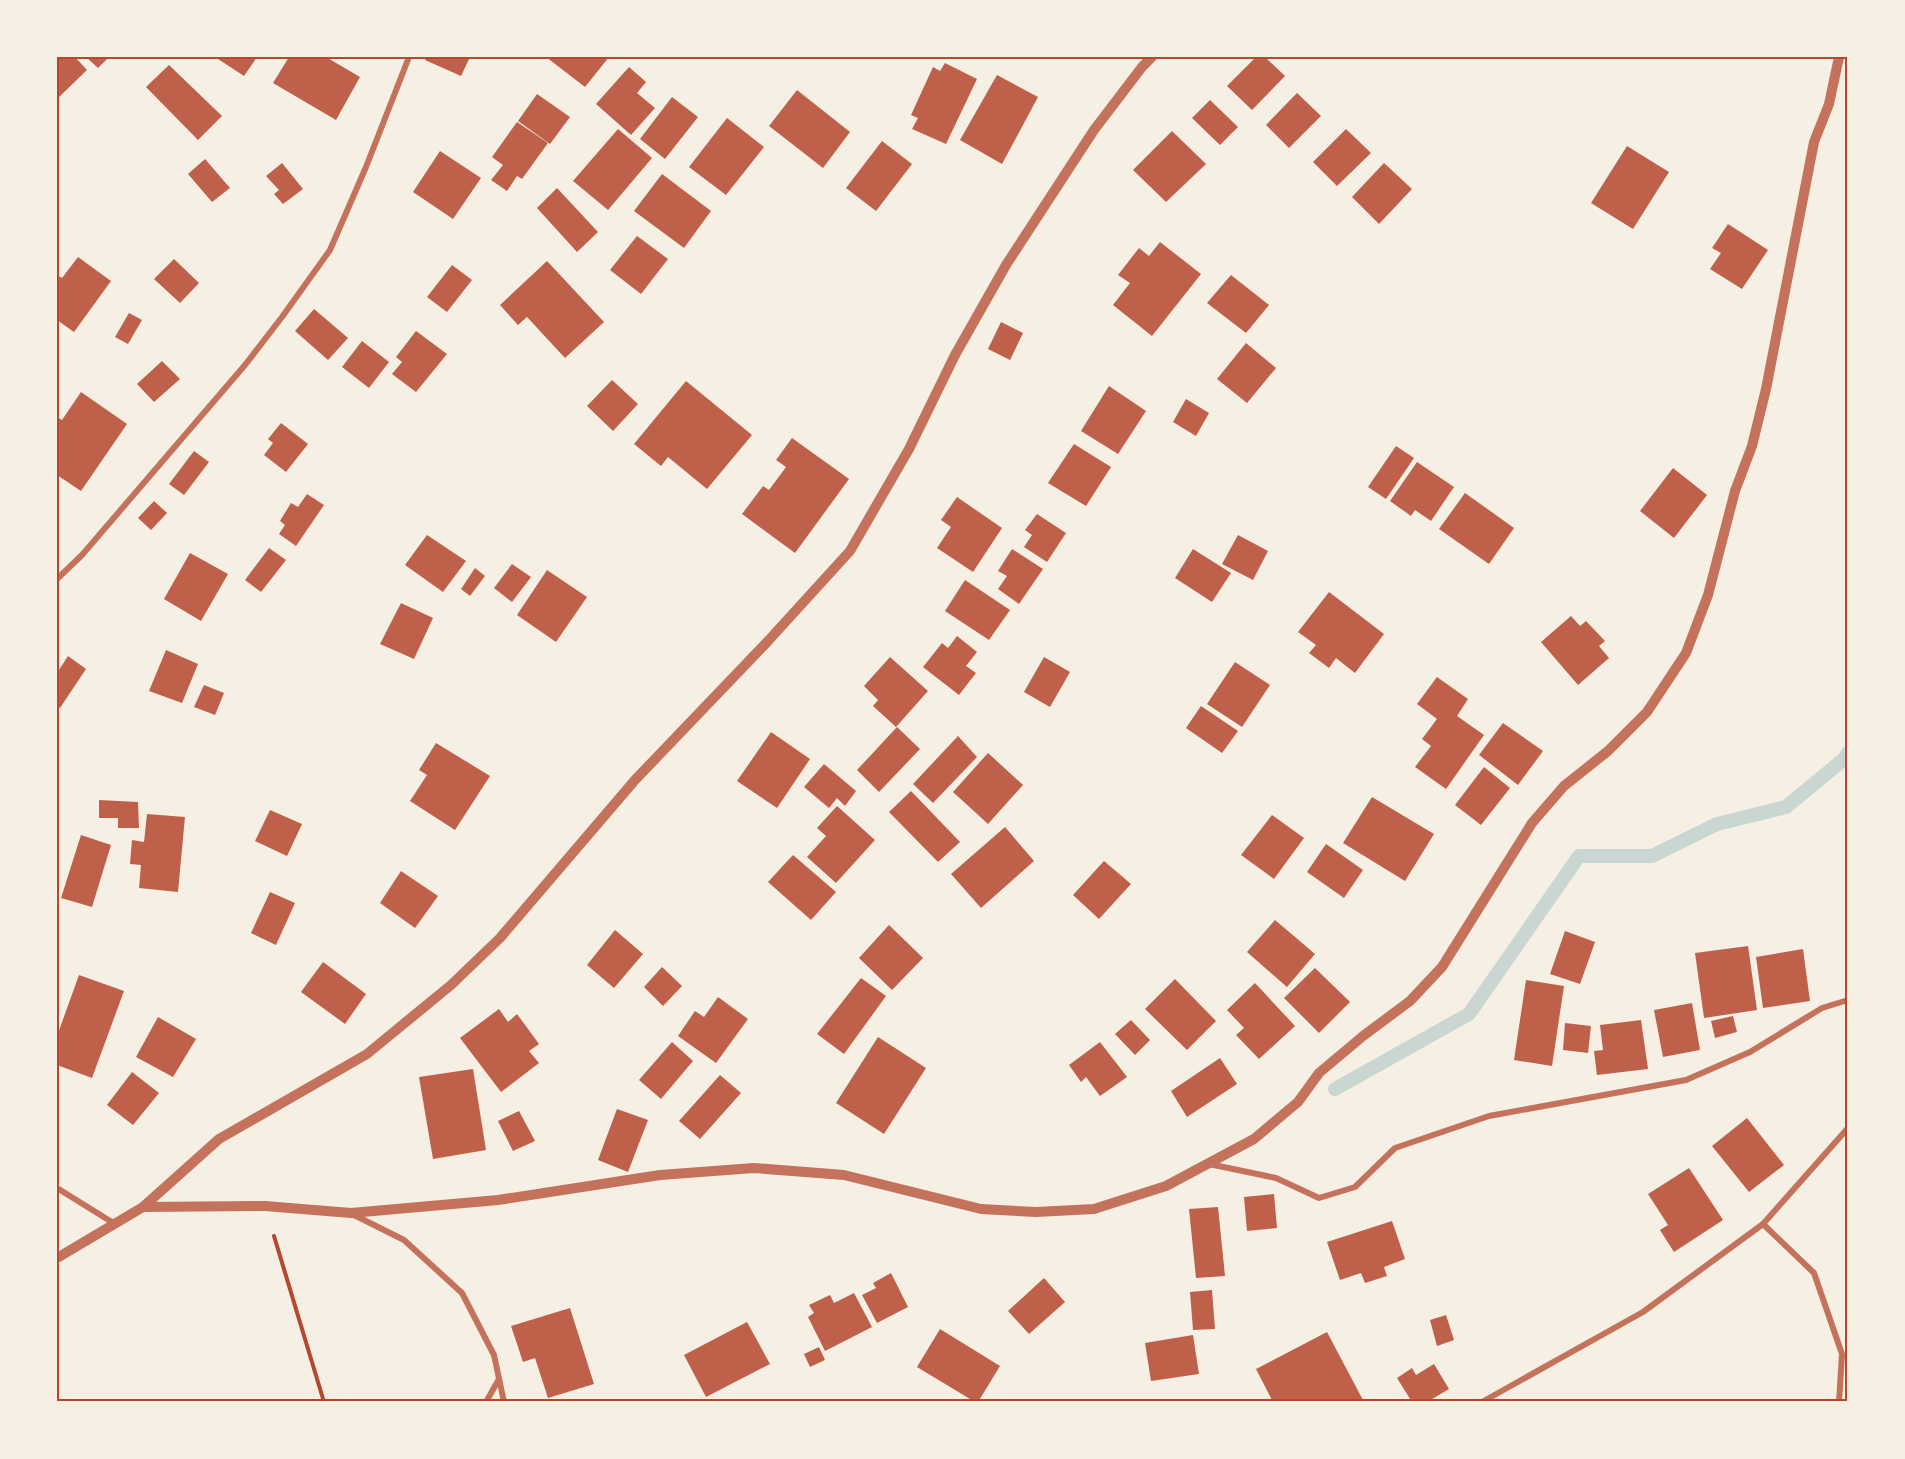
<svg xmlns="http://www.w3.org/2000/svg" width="1905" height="1459" viewBox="0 0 1905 1459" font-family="'Crimson Pro',serif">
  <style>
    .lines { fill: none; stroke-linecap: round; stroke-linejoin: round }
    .stream { stroke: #c9d6d2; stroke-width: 14 }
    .building { fill: #bf614a }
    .path { stroke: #b5482f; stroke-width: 4 }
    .minor { stroke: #c5725c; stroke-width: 6 }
    .tertiary { stroke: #c5725c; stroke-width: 10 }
    .neatline { fill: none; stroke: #b5482f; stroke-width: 2 }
  </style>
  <rect width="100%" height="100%" fill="#f6efe4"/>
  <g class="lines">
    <path class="stream" d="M1335 1089 1469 1014 1579 856H1652L1717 824 1786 807 1844 759 1848 753"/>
  </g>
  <g class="building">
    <path d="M57 57H75L87 70 57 99Z"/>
    <path d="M86 57H109L98 68Z"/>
    <path d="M215 57H257L244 76Z"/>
    <path d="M289 57H326L360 77 336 120 273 83Z"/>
    <path d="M426 57H470L461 76 425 60Z"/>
    <path d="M546 57H609L585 87Z"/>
    <path d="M1256 57H1265L1285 76 1252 110 1227 86Z"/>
    <path d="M945 63 977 79 946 144 912 129 918 118 911 115 933 67 940 71Z"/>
    <path d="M169 65 222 116 198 140 146 87Z"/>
    <path d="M629 67 646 82 637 93 655 108 631 135 596 104Z"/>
    <path d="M997 75 1038 97 1002 164 960 140Z"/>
    <path d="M797 90 850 132 823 168 769 126Z"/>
    <path d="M1297 93 1321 116 1289 148 1266 125Z"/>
    <path d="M537 94 570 117 550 144 518 121Z"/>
    <path d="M672 97 698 117 665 159 640 139Z"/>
    <path d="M1210 100 1238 127 1220 145 1192 118Z"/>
    <path d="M727 118 764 147 726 195 689 167Z"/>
    <path d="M517 122 548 143 522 179 517 176 507 191 491 180 503 165 492 157Z"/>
    <path d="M618 129 652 158 608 210 573 181Z"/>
    <path d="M1346 129 1371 153 1337 186 1313 162Z"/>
    <path d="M1172 131 1206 164 1166 202 1133 170Z"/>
    <path d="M882 141 912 164 876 211 846 188Z"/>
    <path d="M1627 146 1669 172 1633 229 1591 203Z"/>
    <path d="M440 151 481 178 453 219 413 192Z"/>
    <path d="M205 159 230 188 212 202 188 174Z"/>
    <path d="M282 163 303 189 283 204 274 194 279 190 266 176Z"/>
    <path d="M1384 163 1412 189 1379 224 1352 197Z"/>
    <path d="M662 174 711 211 684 248 634 211Z"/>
    <path d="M557 188 598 232 577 252 537 208Z"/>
    <path d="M1728 224 1768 250 1742 289 1710 269 1721 253 1712 248Z"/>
    <path d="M637 236 668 259 641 294 610 270Z"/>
    <path d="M1160 242 1201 274 1152 336 1113 305 1130 283 1118 275 1139 248 1149 256Z"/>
    <path d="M78 257 111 281 74 332 57 320V275L62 278Z"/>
    <path d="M174 259 199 283 180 303 154 279Z"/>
    <path d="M547 261 604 322 565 358 527 317 518 325 500 305Z"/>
    <path d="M452 265 472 280 447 312 427 297Z"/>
    <path d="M1231 275 1269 305 1246 333 1207 303Z"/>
    <path d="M314 309 348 338 328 360 295 331Z"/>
    <path d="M129 313 142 320 128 344 115 337Z"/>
    <path d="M1001 322 1023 333 1010 360 988 349Z"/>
    <path d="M416 331 447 354 416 392 392 374 402 362 396 357Z"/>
    <path d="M362 341 389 362 369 388 342 367Z"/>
    <path d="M1246 343 1276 368 1247 403 1217 379Z"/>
    <path d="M162 361 180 379 154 402 137 384Z"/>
    <path d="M612 380 638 404 613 431 587 406Z"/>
    <path d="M686 381 752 435 707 489 668 457 661 466 634 444Z"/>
    <path d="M1109 386 1146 411 1118 454 1081 431Z"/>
    <path d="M81 392 127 424 81 491 57 475V417L62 420Z"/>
    <path d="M1186 399 1209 413 1196 436 1173 422Z"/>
    <path d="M281 423 308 444 286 472 264 455 273 443 268 439Z"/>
    <path d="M792 438 849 479 795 553 742 514 763 486 769 490 786 467 776 460Z"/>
    <path d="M1074 444 1111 467 1086 506 1048 483Z"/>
    <path d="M1396 446 1414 458 1386 499 1368 487Z"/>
    <path d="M194 451 209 462 184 495 169 484Z"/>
    <path d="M1417 462 1454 487 1431 521 1415 510 1411 516 1390 501Z"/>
    <path d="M1673 468 1707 495 1674 538 1640 511Z"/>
    <path d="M1465 493 1514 528 1489 564 1439 529Z"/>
    <path d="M307 494 324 505 296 546 279 534 285 525 280 521 291 503 298 507Z"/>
    <path d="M957 497 1002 528 973 572 937 548 951 527 941 520Z"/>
    <path d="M154 501 167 513 151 530 138 518Z"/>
    <path d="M1037 514 1066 533 1047 562 1024 547 1032 535 1025 530Z"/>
    <path d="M427 535 466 561 443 592 405 565Z"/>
    <path d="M1238 535 1268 551 1253 580 1222 564Z"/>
    <path d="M269 548 286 560 261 592 245 580Z"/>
    <path d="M1012 549 1043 569 1019 604 998 589 1007 576 998 571Z"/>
    <path d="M1193 549 1231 573 1212 602 1175 578Z"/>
    <path d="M190 553 228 574 201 621 164 599Z"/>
    <path d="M512 564 531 577 512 602 494 588Z"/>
    <path d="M475 568 485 576 470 596 461 589Z"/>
    <path d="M547 570 587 597 556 642 517 615Z"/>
    <path d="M965 580 1010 610 989 640 945 611Z"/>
    <path d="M1329 592 1384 634 1355 673 1336 658 1329 668 1309 653 1316 645 1298 632Z"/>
    <path d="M401 603 433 618 414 659 380 644Z"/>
    <path d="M1571 616 1580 626 1586 621 1605 641 1599 646 1609 658 1578 685 1541 642Z"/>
    <path d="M957 636 977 652 966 666 976 673 959 695 923 667 942 643 948 648Z"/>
    <path d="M166 650 198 664 182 703 149 691Z"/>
    <path d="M68 656 86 669 60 708 57 706V673Z"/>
    <path d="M890 657 928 691 896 727 873 706 878 700 864 686Z"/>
    <path d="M1044 657 1070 672 1050 707 1024 692Z"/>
    <path d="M1235 662 1270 685 1242 727 1207 704Z"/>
    <path d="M1437 677 1468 699 1457 716 1484 735 1446 789 1415 767 1431 746 1422 739 1437 719 1417 704Z"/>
    <path d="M204 685 224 693 215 715 194 707Z"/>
    <path d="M1201 706 1238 731 1222 753 1186 728Z"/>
    <path d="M1503 723 1543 751 1518 785 1479 755Z"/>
    <path d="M897 727 920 749 879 792 857 770Z"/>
    <path d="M771 732 810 759 777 808 737 781Z"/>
    <path d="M958 736 977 757 933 803 913 784Z"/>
    <path d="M436 743 490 776 455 830 410 801 427 775 419 770Z"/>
    <path d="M988 753 1023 785 988 824 953 792Z"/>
    <path d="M824 764 856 791 845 806 837 798 829 808 804 787Z"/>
    <path d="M1484 767 1510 788 1481 825 1455 805Z"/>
    <path d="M911 791 960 842 938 862 889 812Z"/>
    <path d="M1372 797 1434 834 1405 881 1343 843Z"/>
    <path d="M99 800 138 802 139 828H118V818H99Z"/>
    <path d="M837 806 875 840 836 883 807 857 826 836 817 828Z"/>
    <path d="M270 810 302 824 287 856 255 841Z"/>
    <path d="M147 814 185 817 178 892 139 888 141 865 130 864 132 840 144 842Z"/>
    <path d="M1272 815 1304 838 1274 879 1241 855Z"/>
    <path d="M1005 827 1034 861 981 908 951 874Z"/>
    <path d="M81 835 111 845 92 907 61 898Z"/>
    <path d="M1326 844 1363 870 1344 898 1307 872Z"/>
    <path d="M793 855 836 892 811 920 768 882Z"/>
    <path d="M1104 861 1131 884 1099 919 1073 895Z"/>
    <path d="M401 871 438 896 415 928 380 903Z"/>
    <path d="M270 892 295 903 276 945 251 933Z"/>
    <path d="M1275 920 1315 954 1287 987 1247 952Z"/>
    <path d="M889 925 923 958 892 990 859 958Z"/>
    <path d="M615 930 643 954 614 988 587 965Z"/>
    <path d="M1565 931 1595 942 1580 984 1550 974Z"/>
    <path d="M1748 946 1757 1010 1704 1018 1695 953Z"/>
    <path d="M1803 949 1810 1001 1763 1008 1756 957Z"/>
    <path d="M323 962 366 994 345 1024 301 992Z"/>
    <path d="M662 967 682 986 663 1006 644 987Z"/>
    <path d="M1315 968 1350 1002 1319 1033 1284 998Z"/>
    <path d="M79 975 124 991 92 1078 57 1065V1036Z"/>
    <path d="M861 978 886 996 844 1054 817 1034Z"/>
    <path d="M1175 979 1216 1021 1187 1050 1145 1009Z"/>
    <path d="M1526 980 1564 986 1552 1066 1514 1060Z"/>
    <path d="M1255 983 1295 1026 1259 1059 1236 1035 1244 1028 1227 1010Z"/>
    <path d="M718 997 748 1019 716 1063 678 1036 695 1011 704 1017Z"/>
    <path d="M1692 1003 1700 1050 1663 1057 1654 1010Z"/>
    <path d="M499 1009 508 1022 517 1014 539 1044 529 1051 539 1063 501 1092 460 1038Z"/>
    <path d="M1733 1016 1737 1032 1715 1038 1711 1021Z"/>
    <path d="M158 1017 196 1039 173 1077 136 1057Z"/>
    <path d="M1131 1020 1150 1040 1135 1055 1115 1034Z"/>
    <path d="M1641 1020 1648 1069 1597 1075 1594 1051 1603 1050 1600 1025Z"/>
    <path d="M1565 1023 1591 1026 1588 1053 1563 1050Z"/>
    <path d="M878 1037 926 1068 884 1134 836 1103Z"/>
    <path d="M672 1042 693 1061 661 1099 639 1080Z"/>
    <path d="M1100 1042 1127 1077 1100 1096 1086 1077 1081 1082 1069 1065Z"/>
    <path d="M1220 1058 1237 1084 1187 1117 1171 1091Z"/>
    <path d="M473 1069 486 1150 433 1159 419 1077Z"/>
    <path d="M132 1072 159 1093 133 1125 107 1105Z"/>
    <path d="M720 1075 741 1093 700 1139 679 1121Z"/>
    <path d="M617 1109 648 1120 628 1172 598 1160Z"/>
    <path d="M519 1111 535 1141 513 1151 498 1121Z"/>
    <path d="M1747 1118 1784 1165 1749 1192 1712 1146Z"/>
    <path d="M1689 1168 1723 1220 1674 1252 1660 1230 1668 1225 1648 1194Z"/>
    <path d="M1274 1194 1277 1228 1247 1231 1244 1197Z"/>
    <path d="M1218 1207 1225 1276 1196 1278 1189 1209Z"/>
    <path d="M1392 1221 1405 1259 1384 1267 1387 1276 1365 1283 1361 1273 1340 1280 1327 1242Z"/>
    <path d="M891 1273 908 1307 877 1323 862 1295 876 1288 873 1283Z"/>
    <path d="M1044 1278 1065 1302 1029 1334 1008 1311Z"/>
    <path d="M1212 1290 1215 1329 1193 1330 1190 1292Z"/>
    <path d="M854 1293 872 1327 825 1351 808 1317 814 1313 809 1305 830 1295 834 1303Z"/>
    <path d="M570 1308 594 1384 548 1398 535 1358 523 1362 511 1326Z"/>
    <path d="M1446 1315 1454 1340 1437 1346 1430 1320Z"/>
    <path d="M747 1322 770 1364 706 1397 684 1355Z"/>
    <path d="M940 1329 1000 1366 978 1402H975L917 1367Z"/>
    <path d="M1327 1332 1364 1402H1273L1256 1369Z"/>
    <path d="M1193 1335 1199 1374 1151 1381 1145 1343Z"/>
    <path d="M819 1347 825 1360 810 1367 804 1354Z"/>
    <path d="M1434 1364 1449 1389 1427 1402H1412L1397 1378 1412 1368 1416 1375Z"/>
  </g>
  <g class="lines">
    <path class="path" d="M274 1236 324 1402"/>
    <g class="minor">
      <path d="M57 579 82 555 245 365 282 317 330 250 366 167 409 57"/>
      <path d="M1209 1164 1276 1178 1319 1198 1355 1187 1395 1148 1489 1116 1686 1080 1750 1052 1822 1008 1848 1000"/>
      <path d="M57 1188 115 1224"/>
      <path d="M352 1214 404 1240 462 1293 494 1355 504 1402"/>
      <path d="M1763 1224 1814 1273 1842 1354 1839 1402"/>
      <path d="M486 1402 499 1379"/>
      <path d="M1482 1402 1643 1312 1763 1224 1848 1128"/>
    </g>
    <g class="tertiary">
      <path d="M143 1207 219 1139 367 1054 451 985 500 938 635 780 768 641 850 551 909 449 955 355 1006 265 1094 130 1142 67 1152 57"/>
      <path d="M57 1258 143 1207 265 1206 351 1213 498 1200 660 1175 754 1168 844 1175 981 1209 1036 1212 1094 1209 1166 1186 1254 1139 1298 1102 1319 1073 1363 1036 1410 1001 1442 967 1532 823 1564 786 1608 751 1647 712 1686 653 1708 595 1735 491 1752 446 1766 389 1814 142 1829 104 1839 57"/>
    </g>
  </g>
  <rect width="1905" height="1459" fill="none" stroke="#f6efe4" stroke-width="117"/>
  <rect x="58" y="58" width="1788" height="1342" class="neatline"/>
</svg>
